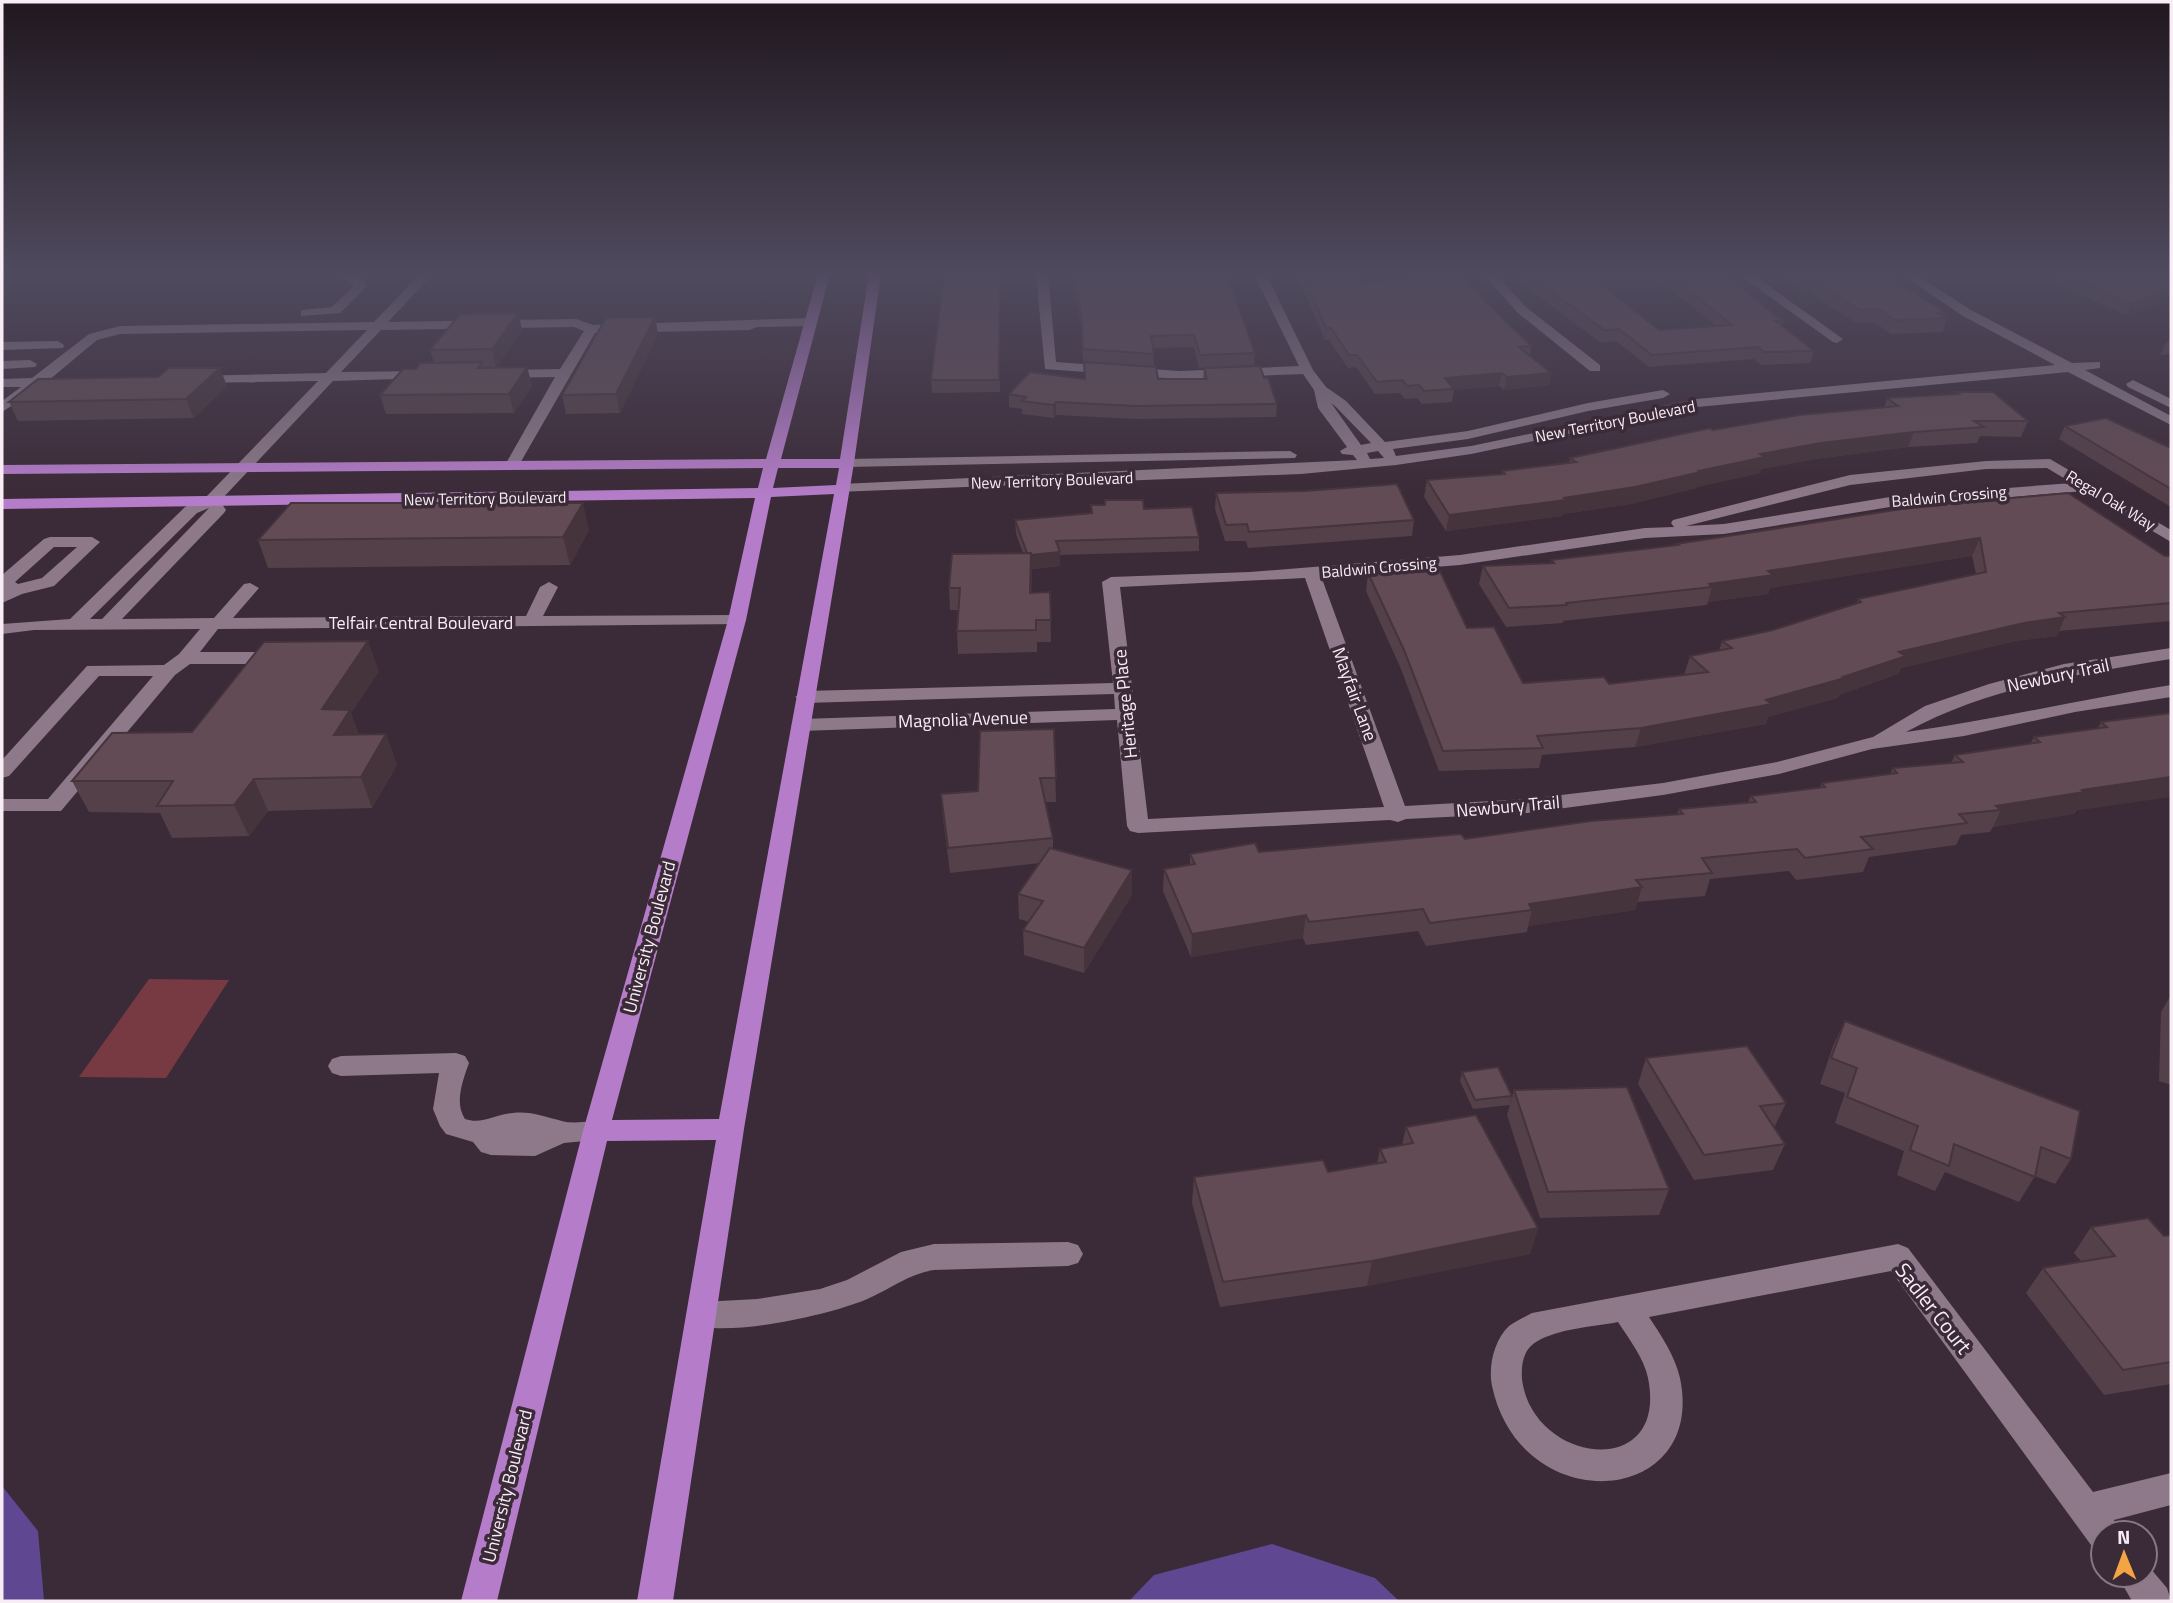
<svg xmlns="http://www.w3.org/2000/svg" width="2173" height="1603" viewBox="0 0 2173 1603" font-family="'Titillium Web',sans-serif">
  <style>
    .green { fill: #773a43 }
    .water { fill: #5f4891 }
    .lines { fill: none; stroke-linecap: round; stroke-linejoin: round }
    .minor { fill: #8d7989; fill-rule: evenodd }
    .major { fill: #b57dc9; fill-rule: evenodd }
    .wall { fill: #544048; fill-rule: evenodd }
    .shaded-wall { fill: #45343b }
    .building { fill: #624b54; stroke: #45343b; stroke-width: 2; fill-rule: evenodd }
    .labels { text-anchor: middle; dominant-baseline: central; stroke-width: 7; stroke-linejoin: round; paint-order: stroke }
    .far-street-label { font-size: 16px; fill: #f8ecf5; stroke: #3b2a37 }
    .street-label { font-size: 18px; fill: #f8ecf5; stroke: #3b2a37 }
    .near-street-label { font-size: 21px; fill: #f8ecf5; stroke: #3b2a37 }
  </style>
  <rect width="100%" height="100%" fill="#3b2a37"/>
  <path class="green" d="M149 979 229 980 166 1078 79 1077Z"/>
  <g class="water">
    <path d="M2 1486 38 1531 44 1601H2Z"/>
    <path d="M1272 1544 1375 1578 1399 1601H1129L1154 1575Z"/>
  </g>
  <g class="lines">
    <g class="minor">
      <path d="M338 274H353L364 280 366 287 340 313 301 316V310L332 307 354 286Z"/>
      <path d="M420 274H433L388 322 576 319 593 325 811 318 817 322 811 326 757 327 749 330 595 333 519 465 512 469 505 465 555 377 501 378 494 374 501 370 560 369 584 331 574 327 381 330 341 372 423 371 430 375 428 378 333 381 220 501 226 510 224 513 122 619 214 618 244 584 250 583 259 588 233 618 526 616 540 587 549 582 558 587 543 616 737 615 746 620 743 624 218 629 200 652H279L288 658 279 664H190L175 675 61 811H2V799H48L153 676H99L9 776 2 778V760L87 666 164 665 179 654 200 629 34 630 2 634V624L70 619 185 507 206 497 318 381 196 383 189 379 191 376 326 373 367 330 120 334 97 340 43 385 2 412V401L21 387H2V379L32 378 89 334 120 326 374 322ZM209 508 102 619H90L197 513Z"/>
      <path d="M1036 274H1048L1056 362 1179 371 1299 366 1254 274H1266L1313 370 1326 387 1346 401 1385 442 1468 431 1588 403 1663 390 1670 394 1663 398 1588 411 1468 439 1393 449 1396 456 1471 446 1697 399 2055 365 1963 316 1901 274H1915L1971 310 2072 363 2100 362V368L2085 370 2171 416V425L2068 372 1697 407 1471 454 1396 465 1301 474 836 492 833 489 836 486 841 484 1357 460 1353 455 1342 454 1340 451 1347 447 1318 408 1314 390 1303 374 1179 379 1045 369ZM1331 403 1336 407 1371 443 1361 445ZM1378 451 1384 458 1370 459 1367 453Z"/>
      <path d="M1483 274H1495L1526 307 1600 365V371H1590L1518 313Z"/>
      <path d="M1738 274H1752L1843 339 1837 343 1833 342Z"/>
      <path d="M58 341 64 345 63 348 2 350V342Z"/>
      <path d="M30 360 37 364 35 367 2 369V361Z"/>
      <path d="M2133 380 2171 399V408L2128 387 2126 384Z"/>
      <path d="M1290 451 1297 455 1295 458 847 467 840 463 847 459Z"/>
      <path d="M2050 459 2171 530V542L2085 491 1890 507 1724 534 1645 538 1460 565 1321 576 1405 806 1527 799 1663 783 1777 762 1873 737 1925 706 1989 684 2064 664 2171 648V659C2080 674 1989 687 1906 732 1995 720 2082 699 2171 685V697L2075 712 1964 736 1872 749 1779 774 1663 795 1527 813 1406 819 1398 822 1390 820 1138 833 1130 831 1127 826 1117 720 801 731 791 725 801 719 1115 709 1114 694 805 703 795 697 805 691 1113 683 1102 582 1111 577 1250 572 1460 555 1645 528 1674 527 1671 523 1673 520 1850 475 1986 461ZM2047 468 2072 483 1890 497 1724 524 1686 526 1850 485 1986 469ZM1305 578 1384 807 1148 819 1120 587Z"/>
      <path d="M50 537H92L100 542 54 586 22 594 2 603V575L44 539ZM54 547H77L42 578 18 584 15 582Z"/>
      <path d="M456 1053 465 1056 469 1063C463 1080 454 1103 465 1119 482 1125 496 1114 513 1113 531 1111 545 1117 562 1121 576 1125 591 1119 606 1123L609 1131 606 1139 564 1143 535 1156 491 1155 481 1152 473 1142 446 1134 440 1126 433 1109 439 1073 341 1076 332 1073 328 1066 332 1059 341 1056Z"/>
      <path d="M1068 1242 1078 1245 1083 1254 1078 1263 1068 1266 934 1270C908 1274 889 1290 865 1300 828 1315 728 1338 690 1324L686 1315 690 1306 701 1302 757 1299 820 1289 847 1280 901 1252 934 1244Z"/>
      <path d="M1898 1244 1908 1248 2093 1492 2171 1473V1505L2114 1520 2120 1533H2103V1550L2091 1545 1891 1271 1649 1317C1661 1335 1675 1356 1680 1378 1707 1507 1521 1521 1492 1386 1488 1367 1494 1340 1509 1326 1515 1321 1525 1317 1532 1313ZM1618 1322C1629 1339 1644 1358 1648 1378 1669 1482 1532 1464 1522 1379 1521 1365 1523 1350 1536 1342 1559 1328 1593 1327 1618 1322Z"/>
      <path d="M2145 1562 2167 1588 2171 1601H2132L2117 1575H2145Z"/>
    </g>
    <path class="major" d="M818 274H830L781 459H840L869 274H881L854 463 744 1129 673 1601H637L716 1140 607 1141 497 1601H461L583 1131 728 620 755 498 2 509V499L758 488 763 468 2 474V465L766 459ZM778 468H839L836 485 773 488ZM834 494 719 1119 612 1120 746 620 771 497Z"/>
  </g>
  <g class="wall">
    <path d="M1000 274V392L932 393 931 380Z"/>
    <path d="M1074 274 1255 353 1254 365 1199 368 1194 347 1153 348 1154 367 1083 361 1081 326 1075 291Z"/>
    <path d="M1296 274H1354L1359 283 1408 281 1403 274H1461L1483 299 1531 346 1530 356 1551 373 1549 385 1504 390 1499 386 1454 390 1452 402 1422 404 1417 398 1405 399 1400 393 1375 394 1356 367 1348 368 1329 340H1325Z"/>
    <path d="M1517 274H1718L1725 280 1783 321 1782 326 1814 351 1810 363 1761 365 1754 359 1649 367 1616 341 1601 343 1527 287ZM1668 287 1716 326 1659 330 1606 288Z"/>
    <path d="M1779 274H1859L1865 279 1945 312 1944 316 1947 318 1943 332 1891 334 1874 322 1856 323 1808 291 1804 292Z"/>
    <path d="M2061 274H2171V298L2126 315 2057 284Z"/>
    <path d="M518 313 522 330 496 368 527 367 532 386 514 413 386 414 380 395 416 369 434 363 430 350Z"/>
    <path d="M655 317 658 334 620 413 566 414 562 395Z"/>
    <path d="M2171 340V354L2160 355 2166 343Z"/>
    <path d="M1084 362 1158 379H1203L1204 368 1264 378 1277 404 1276 417 1136 419 1056 415 1054 418 1022 414V409L1009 407V394L1084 379Z"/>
    <path d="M227 386 194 418 18 421 9 402Z"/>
    <path d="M1956 392 2028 421 2021 437 1980 436 1977 443 1908 447 1816 459 1761 469 1760 473 1697 487V488L1631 504 1563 514V516L1446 531 1424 497 1427 480 1502 474V471L1569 463 1570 458 1713 430 1884 408 1887 398 1955 394Z"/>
    <path d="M2065 426 2171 448V507L2059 439Z"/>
    <path d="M1216 493 1414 520 1412 536 1248 548 1246 541H1225L1215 509Z"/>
    <path d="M1091 505 1144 509 1199 537V551L1060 555V566L1032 569 1031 593 1050 592 1051 642H1037V652L958 654 957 631 958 610H950L949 588 1023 553 1016 534 1015 520 1091 513Z"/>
    <path d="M1921 506 2165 556H2171V621L2059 631 2057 636 2016 641 1901 668 1898 674 1839 695 1838 698 1768 717 1766 724 1635 747 1542 755 1539 768 1439 771 1401 669 1366 591 1368 573 1467 628 1523 683 1609 684 1684 675 1690 656 1719 651 1722 641 1773 630 1857 603 1858 599 1976 574 1972 556 1770 588 1768 594 1708 602 1707 605 1563 621V623L1506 627 1479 584 1483 566 1551 563V560L1675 546 1676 544Z"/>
    <path d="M589 530 570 565 268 568 258 540Z"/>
    <path d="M379 671 351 713 359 735 386 734 397 765 372 808 268 811 249 836 172 838 160 813 89 812 72 781 192 732Z"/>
    <path d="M2171 713 2073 814 1993 827 1990 832 1961 835 1956 845 1869 857 1863 872 1796 880 1789 871 1710 879 1705 896 1637 902 1635 910 1528 926 1527 932 1426 946 1418 931 1306 945 1303 938 1191 957 1163 891 1164 869 1190 864V854L1259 852 1465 839 1677 815 1679 809 1748 802 1751 796 1820 787 1822 783 1890 774 1893 768 1951 763 1955 755 2030 744 2034 737 2098 728 2101 722Z"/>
    <path d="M1054 729 1056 802H1045L1053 838V849L1132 895 1084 973 1024 955 1023 930 1029 922 1019 919 1018 894 1040 863 950 873 943 818 941 794 978 791Z"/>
    <path d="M2171 995V1085L2159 1081 2161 1012Z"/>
    <path d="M1845 1021 2071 1159 2055 1184 2035 1176 2019 1202 1945 1172 1935 1191 1897 1175 1904 1151 1835 1123 1845 1093 1820 1084 1833 1046Z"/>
    <path d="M1646 1058 1786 1103 1774 1128 1785 1144 1773 1170 1694 1180 1638 1084Z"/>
    <path d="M1462 1072 1512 1096 1510 1105 1473 1109 1460 1081Z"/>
    <path d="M1514 1090 1669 1189 1659 1215 1540 1218 1507 1115Z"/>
    <path d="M1406 1127 1538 1228 1530 1254 1367 1286 1220 1307 1192 1203 1194 1177 1328 1172 1377 1164 1380 1149 1402 1145Z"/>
    <path d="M2091 1227 2164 1236 2171 1235V1384L2104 1395 2026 1293 2043 1268 2081 1261 2074 1253Z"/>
  </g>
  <g class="shaded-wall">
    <path d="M2171 289V298L2126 315 2131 304Z"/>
    <path d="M518 313 522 330 496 368 492 349Z"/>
    <path d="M655 317 658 334 620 413 616 394Z"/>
    <path d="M527 367 532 386 514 413 509 394Z"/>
    <path d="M220 368 227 386 194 418 186 399Z"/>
    <path d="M1502 373 1499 386 1454 390 1445 378Z"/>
    <path d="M1551 373 1549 385 1504 390 1507 377Z"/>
    <path d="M1056 402V415L1054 418 1053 405Z"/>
    <path d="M1914 432 1908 447 1816 459 1761 469 1760 473 1697 487V488L1631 504 1563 514V516L1446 531 1449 515 1564 498 1699 471 1760 454 1821 443Z"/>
    <path d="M583 503 589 530 570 565 563 537Z"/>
    <path d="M1980 538 1972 556 1770 588 1768 594 1708 602 1712 587 1709 584 1768 571Z"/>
    <path d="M1060 552V566L1032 569 1031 615 1028 555Z"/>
    <path d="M2065 617 2057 636 2016 641 1901 668 1898 674 1839 695 1838 698 1768 717 1766 724 1635 747 1641 728 1766 700 1843 677 1899 652 2024 623Z"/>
    <path d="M368 641 379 671 351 713 361 740 346 766 322 709Z"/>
    <path d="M386 734 397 765 372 808 361 777Z"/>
    <path d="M2171 777V797L2074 811 2073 814 1993 827 2001 810 1996 806 2082 790Z"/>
    <path d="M254 779 268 811 249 836 234 805Z"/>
    <path d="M1132 870V895L1084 973V948Z"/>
    <path d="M1642 887 1635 910 1528 926 1532 910 1529 904Z"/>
    <path d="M1306 915 1303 938 1191 957 1192 934Z"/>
    <path d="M1538 1228 1530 1254 1367 1286 1372 1261Z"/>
  </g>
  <g class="building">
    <path d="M944 274H1000L999 380H931Z"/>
    <path d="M1074 274H1224L1231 286 1255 353 1200 355 1194 335 1151 336 1154 354 1083 349 1081 314Z"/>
    <path d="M1302 274H1354L1359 283 1418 280 1413 274H1461L1483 299 1531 346 1519 347 1551 373 1507 377 1502 373 1445 378 1454 389 1424 391 1419 385 1407 386 1402 380 1377 382 1357 355H1349L1331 328H1326Z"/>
    <path d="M1528 274H1718L1725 280H1731L1783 321H1776L1814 351 1764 352 1758 347 1652 355 1619 329 1604 330ZM1671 276 1732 325 1659 330 1592 277Z"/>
    <path d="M1800 274H1859L1865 279 1890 278 1945 312 1938 313 1947 318 1895 320 1878 309 1860 310 1812 279H1807Z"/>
    <path d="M2064 274 2149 276 2146 274H2171V289L2131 304Z"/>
    <path d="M518 313 492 349 430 350 460 314Z"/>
    <path d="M655 317 616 394 562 395 606 318Z"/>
    <path d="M482 362 478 368 527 367 509 394 380 395 403 369H416L420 363Z"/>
    <path d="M1084 362 1156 367 1158 379H1207L1204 368 1260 366 1264 378H1268L1277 404 1136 406 1056 402 1053 405 1022 401 1026 397 1009 394 1030 372 1085 379Z"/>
    <path d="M169 368H220L186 399 9 402 38 379 158 377Z"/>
    <path d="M1956 392H1993L2028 421H1974L1984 427 1914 432 1821 443 1760 454 1765 457 1699 471 1701 472 1635 487 1564 498 1566 500 1449 515 1427 480 1505 474 1502 471 1576 462 1570 458 1710 428 1713 430 1799 415 1898 406 1887 398 1959 394Z"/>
    <path d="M2106 418 2171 448V489L2065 426Z"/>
    <path d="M1397 484 1414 520 1249 532 1247 524 1226 525 1216 493 1305 491Z"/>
    <path d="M2068 493 2165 556H2171V603L2059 613 2065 617 2024 623 1899 652 1906 656 1843 677 1845 678 1766 700 1772 704 1641 728 1537 736 1543 748 1443 751 1404 650 1368 573 1440 571 1467 628 1494 627 1523 683 1604 677 1609 684 1708 672 1690 656 1732 648 1722 641 1773 630 1861 602 1858 599 1986 572 1980 538 1768 571 1774 575 1709 584 1712 587 1566 603 1567 605 1509 608 1483 566 1554 563 1551 560 1678 545 1676 544 1921 506Z"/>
    <path d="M1105 500H1143L1144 509 1192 507 1199 537 1056 541 1060 552 1031 555V553H1027L1015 520 1092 513 1091 505H1105Z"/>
    <path d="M291 503H583L563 537 258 540Z"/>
    <path d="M1031 553 1030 593 1050 592 1051 620H1036V630L957 631 960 588H949L952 554Z"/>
    <path d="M368 641 322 709 350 710 334 735 386 734 361 777 254 779 234 805 157 806 173 781H72L112 733 192 732 264 642Z"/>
    <path d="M2171 713V777L2082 790 2084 792 1996 806 2001 810 1959 814 1967 823 1861 837 1873 849 1805 858 1797 849 1702 858 1712 873 1636 880 1642 887 1529 904 1532 910 1430 923 1423 909 1309 922 1306 915 1192 934 1164 869 1195 864 1190 854 1255 843 1259 852 1461 834 1465 839 1591 821 1683 814 1679 809 1756 802 1751 796 1825 787 1822 783 1897 773 1893 768 1963 762 1955 755 2040 742 2034 737 2107 727 2101 722Z"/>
    <path d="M1054 729 1056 778H1040L1053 838 948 848 941 794 978 791 980 731Z"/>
    <path d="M1050 848 1132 870 1084 948 1023 930 1043 901 1018 894Z"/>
    <path d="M1845 1021 2080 1111 2071 1159 2041 1147 2035 1177 1954 1144 1949 1166 1910 1150 1918 1126 1847 1097 1857 1068 1831 1058Z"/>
    <path d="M1747 1046 1786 1103 1760 1106 1785 1144 1704 1155 1646 1058Z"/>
    <path d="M1498 1067 1512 1096 1475 1100 1462 1072Z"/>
    <path d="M1627 1087 1669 1189 1548 1192 1514 1090Z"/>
    <path d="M1476 1115 1538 1228 1372 1261 1223 1282 1194 1177 1323 1160 1328 1172 1386 1162 1380 1149 1413 1143 1406 1127Z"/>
    <path d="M2148 1218 2164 1236 2171 1235V1362L2123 1370 2043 1268 2115 1256 2091 1227Z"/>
  </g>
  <linearGradient id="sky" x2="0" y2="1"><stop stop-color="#20171e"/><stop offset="0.55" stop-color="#4f4a5e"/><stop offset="1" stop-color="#4f4a5e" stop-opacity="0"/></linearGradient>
  <rect width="2173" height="499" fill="url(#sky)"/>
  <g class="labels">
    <g class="far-street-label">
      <text transform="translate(1615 421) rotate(-11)">New Territory Boulevard</text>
      <text transform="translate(1052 480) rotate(-2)">New Territory Boulevard</text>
      <text transform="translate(1949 496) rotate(-5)">Baldwin Crossing</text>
      <text transform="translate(485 498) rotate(-1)">New Territory Boulevard</text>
      <text transform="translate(2111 500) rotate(31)">Regal Oak Way</text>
      <text transform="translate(1379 567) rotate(-5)">Baldwin Crossing</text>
    </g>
    <g class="street-label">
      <text x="421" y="622">Telfair Central Boulevard</text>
      <text transform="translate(2058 675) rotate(-12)">Newbury Trail</text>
      <text transform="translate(1355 694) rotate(70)">Mayfair Lane</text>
      <text transform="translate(1125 704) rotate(-96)">Heritage Place</text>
      <text transform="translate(963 719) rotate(-2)">Magnolia Avenue</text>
      <text transform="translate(1508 806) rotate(-5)">Newbury Trail</text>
      <text transform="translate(649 937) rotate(-75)">University Boulevard</text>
      <text transform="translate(507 1486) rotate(-76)">University Boulevard</text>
    </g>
    <g class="near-street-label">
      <text transform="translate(1934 1308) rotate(52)">Sadler Court</text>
    </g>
  </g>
  <rect width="2173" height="1603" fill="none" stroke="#f8ecf5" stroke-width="7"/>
  <g transform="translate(2124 1554) rotate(359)"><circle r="33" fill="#3b2a37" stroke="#877883" stroke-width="2"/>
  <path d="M0-5L12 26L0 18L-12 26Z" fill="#f3a443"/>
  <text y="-10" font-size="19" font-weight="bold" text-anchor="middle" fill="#f8ecf5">N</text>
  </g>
</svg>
